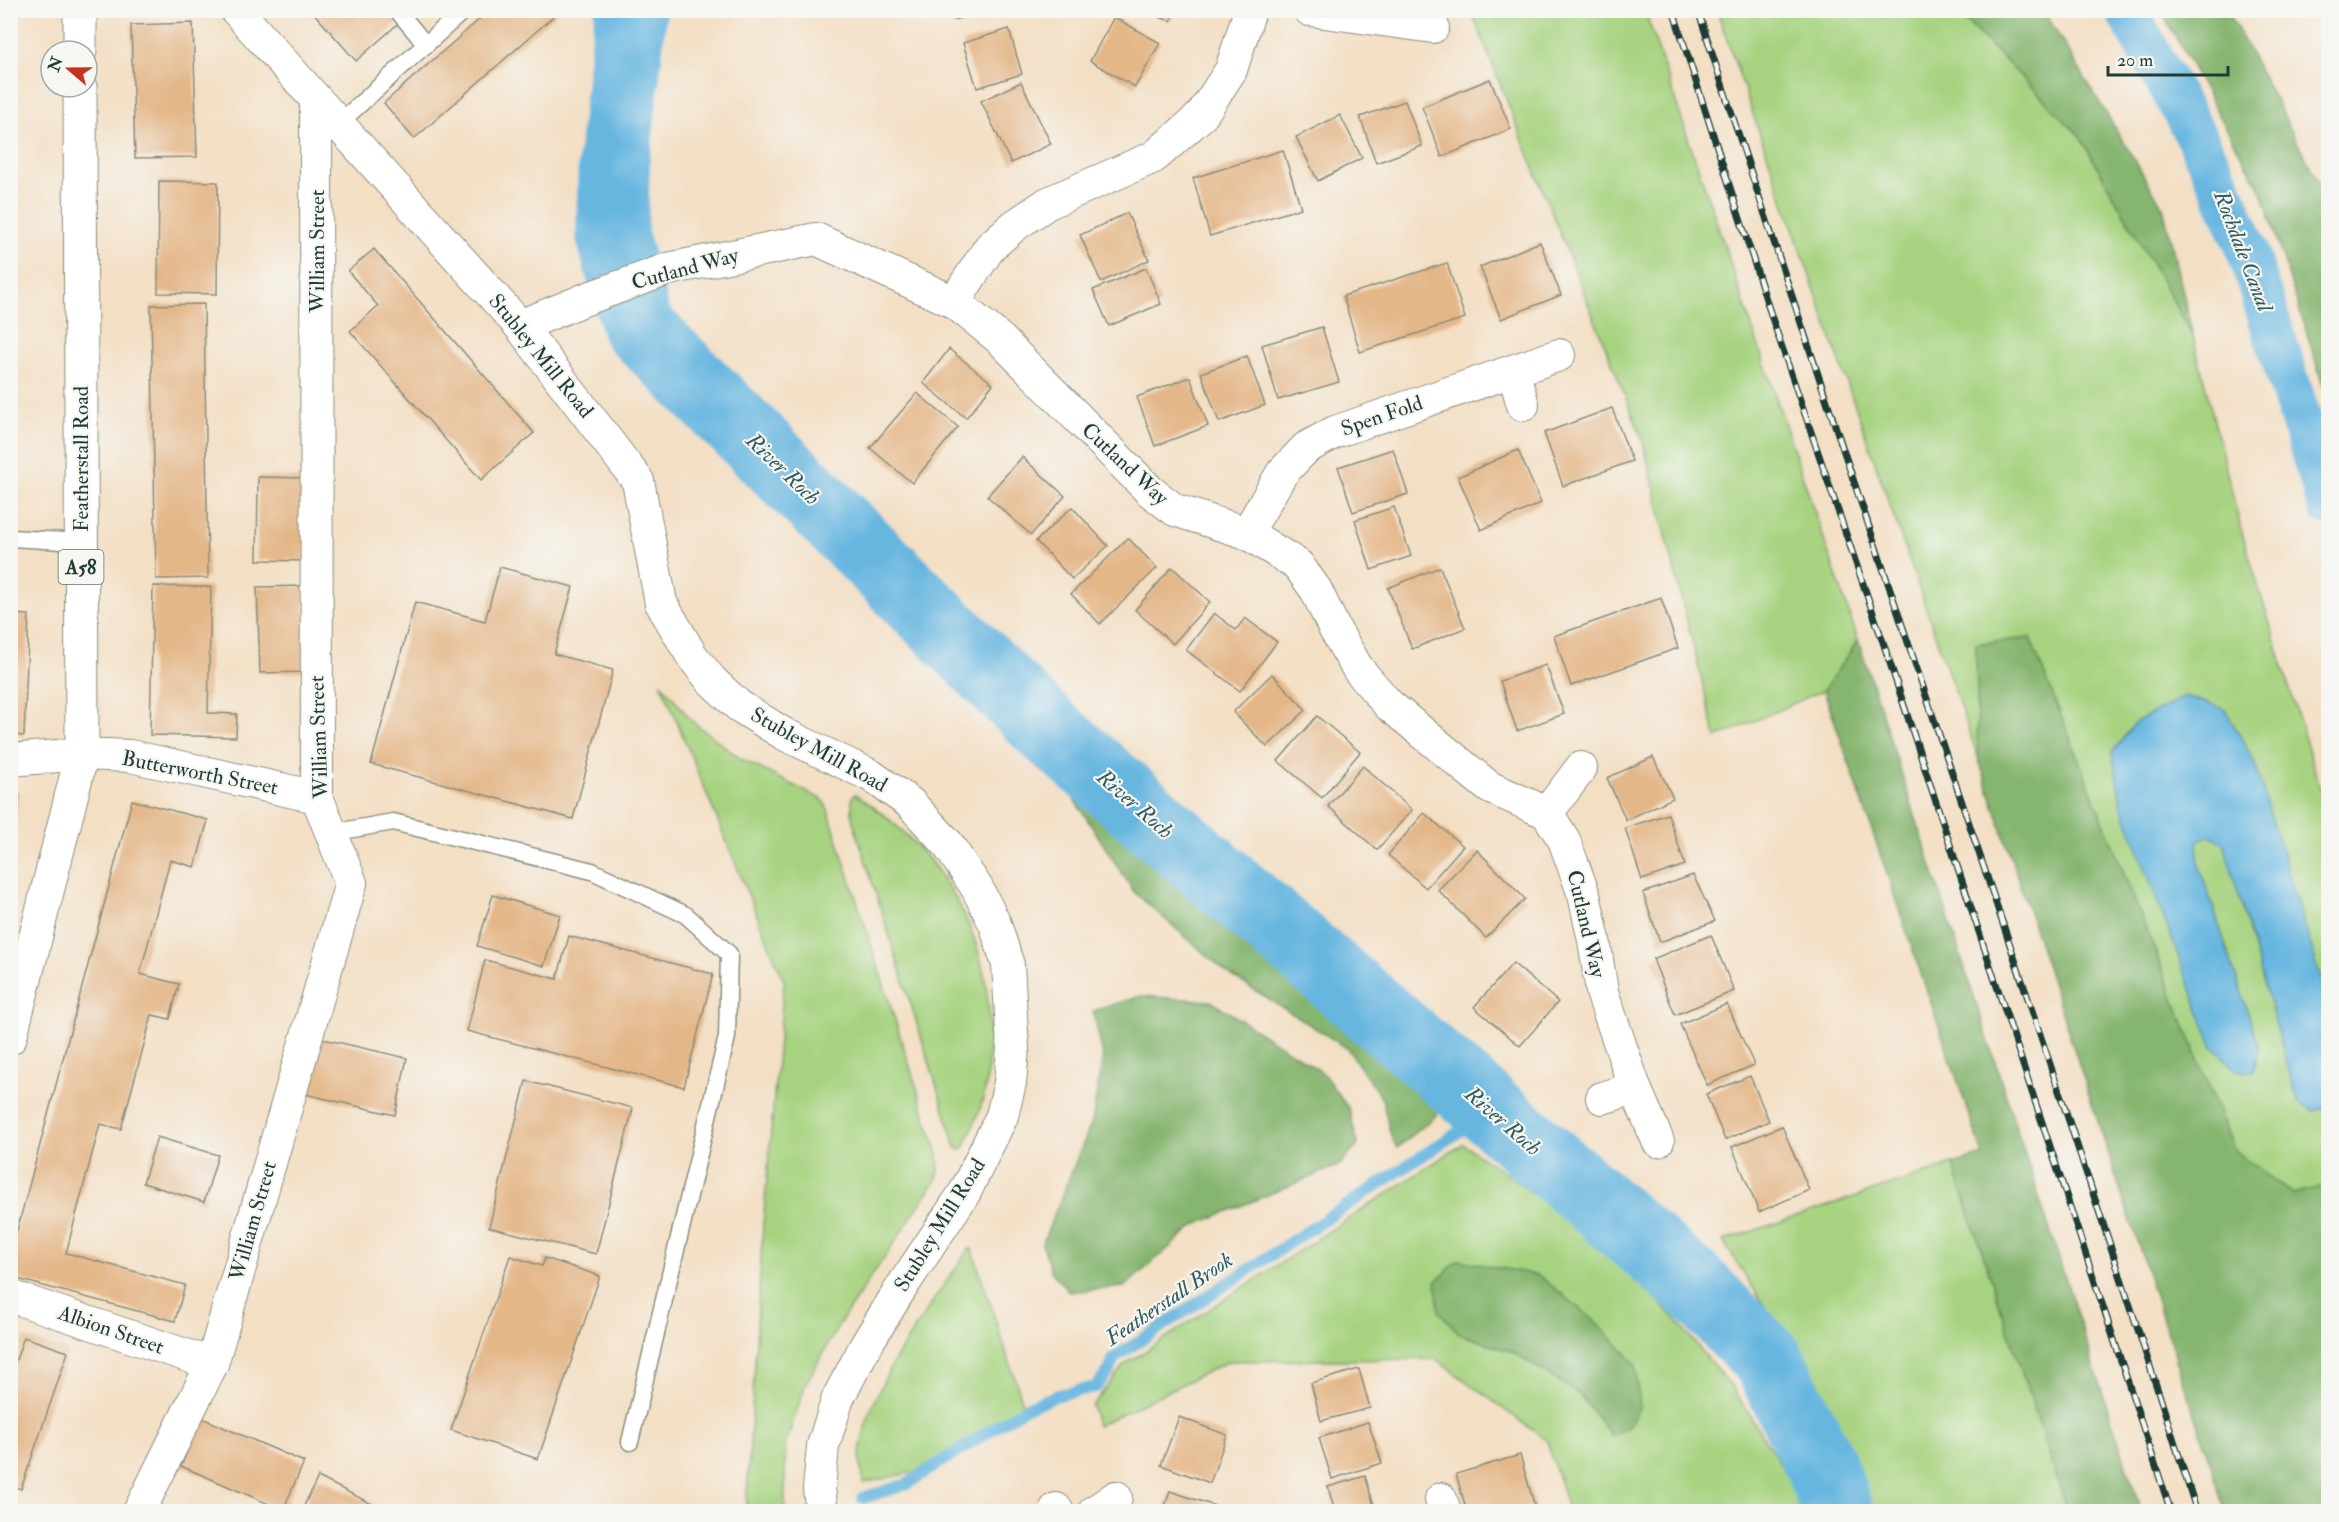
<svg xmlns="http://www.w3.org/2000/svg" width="2339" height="1522" viewBox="0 0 2339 1522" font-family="'IM FELL Double Pica',serif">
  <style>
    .green { fill: #a7d380; stroke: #63885a; stroke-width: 1.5; fill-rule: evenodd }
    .forest { fill: #85b56e; stroke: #527951; stroke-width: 1.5 }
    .water { fill: #66b6e0; stroke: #427a8a; stroke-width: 1.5 }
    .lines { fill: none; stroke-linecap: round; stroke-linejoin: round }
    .stream { stroke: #66b6e0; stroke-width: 12 }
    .canal { stroke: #66b6e0; stroke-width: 42 }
    .river { stroke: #66b6e0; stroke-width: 72 }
    .building { fill: #e4b789 }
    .service-casing { stroke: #898e7c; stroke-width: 19 }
    .minor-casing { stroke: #898e7c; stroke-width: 34 }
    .trunk-casing { stroke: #898e7c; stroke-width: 35 }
    .service { stroke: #fff; stroke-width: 16 }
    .minor { stroke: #fff; stroke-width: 32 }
    .trunk { stroke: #fff; stroke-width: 33 }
    .rail-casing { stroke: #1f3d34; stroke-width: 7 }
    .rail { stroke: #f6f6f2; stroke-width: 4.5; stroke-dasharray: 14; stroke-linecap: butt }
    .labels { text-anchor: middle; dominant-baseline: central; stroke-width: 4.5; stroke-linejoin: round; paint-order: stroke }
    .shield { fill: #f6f6f2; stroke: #60746d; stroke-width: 1.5 }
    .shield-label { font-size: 20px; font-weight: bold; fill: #1f3d34 }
    .street-label { font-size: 21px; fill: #1f3d34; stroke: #f6f6f2 }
    .water-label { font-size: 22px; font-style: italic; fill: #315b5f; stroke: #f6f6f2 }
  </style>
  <rect width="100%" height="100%" fill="#f6f6f2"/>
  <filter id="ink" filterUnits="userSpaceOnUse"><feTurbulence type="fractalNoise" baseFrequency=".0167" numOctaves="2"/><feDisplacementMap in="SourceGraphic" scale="12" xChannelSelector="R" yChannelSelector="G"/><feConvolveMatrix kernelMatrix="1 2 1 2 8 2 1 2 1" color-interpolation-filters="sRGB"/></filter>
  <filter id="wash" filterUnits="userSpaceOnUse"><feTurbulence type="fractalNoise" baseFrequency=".008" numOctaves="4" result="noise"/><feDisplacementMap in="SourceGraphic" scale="24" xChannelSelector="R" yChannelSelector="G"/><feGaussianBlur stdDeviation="1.35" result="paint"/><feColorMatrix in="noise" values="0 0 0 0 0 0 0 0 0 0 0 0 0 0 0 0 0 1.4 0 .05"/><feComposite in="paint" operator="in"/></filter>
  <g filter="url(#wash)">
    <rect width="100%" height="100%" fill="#f3dfc4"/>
    <g class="green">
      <path d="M1849 10 1851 15 1956 11 2080 136 2193 336 2242 533 2328 814V1185L2294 1194 2235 1152 2030 638 1976 644 1978 757 1717 11Z"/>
      <path d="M1471 11H1645L1858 640 1824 690 1716 738 1642 438Z"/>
      <path d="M661 683 692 721 741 759 823 800 828 810 938 1155 939 1172 935 1182 840 1323 806 1383 785 1446V1511H746L763 1225 784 981Z"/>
      <path d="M855 794C944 853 995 938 989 1047 988 1067 987 1087 981 1106 976 1120 970 1134 964 1148L960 1150 956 1147 852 818V797Z"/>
      <path d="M1463 1144 1576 1223 1672 1315 1734 1390 1797 1491 1805 1511H1569L1547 1441 1436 1359 1229 1361 1097 1426 1092 1406 1124 1365ZM1460 1334 1635 1363 1629 1426 1612 1436 1579 1394 1513 1352Z"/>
      <path d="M1953 1164 2068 1511H1864L1813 1382 1723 1241Z"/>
      <path d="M969 1249H972L1023 1403 1008 1416 918 1471 863 1483C862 1474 860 1464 860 1455 866 1386 931 1306 969 1249Z"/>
    </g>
    <g class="forest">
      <path d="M1956 11H2044L2163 207 2193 336 2080 136Z"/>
      <path d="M2161 11H2228L2328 200V400L2262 192Z"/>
      <path d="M2030 638 2235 1152 2293 1194 2328 1185V1511H2226L1978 757 1976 644Z"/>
      <path d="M1858 640 2141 1511H2068L1953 1164 1983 1155 1824 690Z"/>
      <path d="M1079 774 1457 1098 1397 1148 1391 1136 1382 1099 1347 1048 1227 973 1134 892 1065 785Z"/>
      <path d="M1141 996 1211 1001 1322 1072 1349 1109 1358 1145 1340 1165 1195 1225 1124 1287 1069 1292 1051 1271 1042 1244 1092 1122 1103 1055 1093 1011Z"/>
      <path d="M1458 1260 1538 1275 1594 1320 1635 1363 1640 1406 1629 1426 1612 1436 1579 1394 1513 1352 1460 1334 1439 1312 1436 1282Z"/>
    </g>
    <path class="water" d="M2185 696 2225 709 2254 761 2328 1001V1107L2313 1111 2298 1102 2224 844 2210 835 2197 841 2199 865 2259 1046 2254 1071 2235 1070 2212 1045 2122 807 2112 752 2137 721Z"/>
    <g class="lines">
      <path class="stream" d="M863 1498 907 1484 1025 1408 1058 1395 1096 1387 1109 1371 1114 1358 1492 1110"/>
      <path class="canal" d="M2126 10 2189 123 2217 179 2246 246 2328 505"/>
      <path class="river" d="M631 10 614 161 612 235 637 326 1046 728 1697 1288 1769 1361 1820 1464 1838 1512"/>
    </g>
    <g id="blocks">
      <g class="building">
        <path d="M311 10H391L401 21 356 61Z"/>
        <path d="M490 10H552L556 14 414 139 384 103Z"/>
        <path d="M951 10H982V11L954 20Z"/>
        <path d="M1138 10H1175L1171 21Z"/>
        <path d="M1114 17 1160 43 1135 87 1090 61Z"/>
        <path d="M193 23 197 157 135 158 131 25Z"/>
        <path d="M1009 29 1022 74 977 88 963 43Z"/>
        <path d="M1490 79 1511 129 1442 157 1422 107Z"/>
        <path d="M1021 82 1051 144 1011 163 981 101Z"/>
        <path d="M1405 101 1422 146 1376 163 1360 117Z"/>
        <path d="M1340 115 1362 158 1318 181 1296 137Z"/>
        <path d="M1283 150 1301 208 1210 236 1193 178Z"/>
        <path d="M159 181 218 182 217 294 158 293Z"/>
        <path d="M1127 213 1149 260 1101 282 1080 235Z"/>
        <path d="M1540 242 1561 295 1501 319 1480 267Z"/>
        <path d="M374 249 534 433 481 480 350 331 378 306 348 271Z"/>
        <path d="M1447 263 1465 318 1360 352 1343 296Z"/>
        <path d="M1146 268 1161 304 1109 326 1093 290Z"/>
        <path d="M204 304 208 578 156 579 151 305Z"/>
        <path d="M1322 327 1339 382 1278 400 1262 345Z"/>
        <path d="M949 349 993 384 966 418 923 383Z"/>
        <path d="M1247 356 1265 405 1219 422 1201 373Z"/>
        <path d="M1190 377 1208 426 1155 446 1137 397Z"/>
        <path d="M917 393 958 427 912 483 870 448Z"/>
        <path d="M1612 408 1632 461 1563 486 1544 433Z"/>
        <path d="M1393 449 1408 494 1353 512 1338 467Z"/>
        <path d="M1518 450 1541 503 1481 530 1458 477Z"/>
        <path d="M1022 457 1065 496 1031 535 987 496Z"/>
        <path d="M258 477 306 478 305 561 257 560Z"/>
        <path d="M1072 507 1108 546 1072 579 1036 541Z"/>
        <path d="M1394 507 1411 556 1371 570 1355 520Z"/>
        <path d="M1128 538 1157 568 1100 624 1071 594Z"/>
        <path d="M500 567 573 587 554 654 613 670 573 819 371 764 415 602 485 621Z"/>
        <path d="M1172 567 1210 602 1173 644 1135 610Z"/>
        <path d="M1440 567 1465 628 1412 649 1388 588Z"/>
        <path d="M153 586 211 587 208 713 237 714 236 737 150 735Z"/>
        <path d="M304 586 306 672 260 673 257 587Z"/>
        <path d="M1661 598 1678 648 1571 686 1554 636Z"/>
        <path d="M1214 613 1236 630 1245 618 1277 642 1240 691 1186 650Z"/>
        <path d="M10 614 29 615 24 736 10 735Z"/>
        <path d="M1546 665 1564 714 1517 731 1500 681Z"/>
        <path d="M1272 674 1306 710 1267 747 1233 712Z"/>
        <path d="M1317 716 1360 752 1322 798 1278 761Z"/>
        <path d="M1653 757 1673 798 1626 820 1607 778Z"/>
        <path d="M1363 766 1412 810 1377 850 1328 806Z"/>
        <path d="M10 791 19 792 12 847H10Z"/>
        <path d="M132 800 208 820 195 867 170 860 140 974 179 984 170 1019 152 1015 121 1129 100 1124 66 1253 185 1285 175 1321 10 1277V1257Z"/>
        <path d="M1424 813 1463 846 1426 888 1388 855Z"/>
        <path d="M1668 814 1685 865 1642 880 1625 828Z"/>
        <path d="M1477 850 1525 899 1486 938 1438 890Z"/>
        <path d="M1693 875 1715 921 1660 942 1643 893Z"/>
        <path d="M493 895 560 915 544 966 477 946Z"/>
        <path d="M1711 935 1734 991 1675 1015 1653 959Z"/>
        <path d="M569 936 713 974 684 1087 467 1031 485 960 557 979Z"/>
        <path d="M1513 963 1558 1002 1520 1046 1474 1007Z"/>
        <path d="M1727 1004 1754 1065 1707 1085 1680 1024Z"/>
        <path d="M319 1038 407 1058 395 1115 305 1094Z"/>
        <path d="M1750 1076 1769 1121 1725 1140 1706 1094Z"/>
        <path d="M526 1081 633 1108 596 1254 489 1227Z"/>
        <path d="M1782 1126 1809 1190 1759 1212 1732 1147Z"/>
        <path d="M157 1137 218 1155 204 1202 143 1183Z"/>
        <path d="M510 1256 542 1266 545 1258 600 1276 538 1459 451 1430Z"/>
        <path d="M24 1337 68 1352 21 1489 10 1485V1377Z"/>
        <path d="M1359 1369 1370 1408 1321 1421 1311 1383Z"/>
        <path d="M1179 1417 1227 1435 1210 1483 1161 1465Z"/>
        <path d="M202 1418 304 1462 283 1510 181 1466Z"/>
        <path d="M1368 1422 1382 1463 1332 1479 1319 1438Z"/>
        <path d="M1520 1455 1535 1507 1521 1512H1467L1456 1474Z"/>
        <path d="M1365 1476 1376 1512H1335L1328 1487Z"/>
        <path d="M318 1477 378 1507 376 1512H301Z"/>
        <path d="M1170 1491 1221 1508 1219 1512H1163Z"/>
      </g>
    </g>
  </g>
  <g filter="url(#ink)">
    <use href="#blocks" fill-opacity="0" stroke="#898e7c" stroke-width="1.5"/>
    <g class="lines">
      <g class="service-casing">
        <g id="service">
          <path d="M397 10 426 45"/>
          <path d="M338 124 464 10"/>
          <path d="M10 538 81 542"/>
          <path d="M331 833 393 822 592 871 686 915 729 954 727 1037 630 1442"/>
        </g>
      </g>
      <g class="minor-casing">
        <g id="minor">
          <path d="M236 10 520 326 638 481 661 603 692 656 712 681 739 706 784 734 870 775 910 803 947 843 977 888 995 924 1008 965 1013 1049 1010 1083 1002 1116 965 1192 901 1288 866 1345 838 1398 823 1446 819 1489 822 1512"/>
          <path d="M1310 10 1433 27"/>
          <path d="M954 302 990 247 1014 226 1048 203 1154 157 1201 116 1231 70 1250 10"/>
          <path d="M520 326 586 299 668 269 816 239 954 302 1000 339 1150 491 1175 510 1247 533 1298 565 1316 590 1334 628 1358 669 1389 705 1489 787 1547 813 1564 840 1584 895 1594 940 1602 992 1635 1088 1658 1141"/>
          <path d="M1513 371 1523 405"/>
          <path d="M1247 533 1282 473 1306 448 1335 432 1559 355"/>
          <path d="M10 760 82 754 130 756 317 797"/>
          <path d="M1547 813 1581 768"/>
          <path d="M1602 1098 1635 1088"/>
          <path d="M10 1296 212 1364"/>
          <path d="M1441 1499 1445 1512"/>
          <path d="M1056 1509 1058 1512"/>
          <path d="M139 1512 212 1364 351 883 317 797 316 100"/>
          <path d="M1094 1512 1116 1497"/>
        </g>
      </g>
      <g class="trunk-casing">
        <g id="trunk">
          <path d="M80 10V51"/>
          <path d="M10 1038 82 754 80 87"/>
        </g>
      </g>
      <use href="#service" class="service"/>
      <use href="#minor" class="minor"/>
      <use href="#trunk" class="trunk"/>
      <g class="rail-casing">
        <g id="rail">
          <path d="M1673 10 1771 315 1883 642 2171 1512"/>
          <path d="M1698 10C1860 512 2036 1009 2197 1512"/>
        </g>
      </g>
      <use href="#rail" class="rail"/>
    </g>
  </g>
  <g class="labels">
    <rect class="shield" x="58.5" y="550" width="45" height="34" rx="4.5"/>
    <g class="shield-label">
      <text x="81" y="567">A58</text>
    </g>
    <g class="street-label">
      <text transform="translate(317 251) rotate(-90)">William Street</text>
      <text transform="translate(685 269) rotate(-15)">Cutland Way</text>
      <text transform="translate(541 356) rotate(51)">Stubley Mill Road</text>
      <text transform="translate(1382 416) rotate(-19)">Spen Fold</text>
      <text transform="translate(81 459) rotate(-90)">Featherstall Road</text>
      <text transform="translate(1125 464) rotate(43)">Cutland Way</text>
      <text transform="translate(319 737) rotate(-92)">William Street</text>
      <text transform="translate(819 750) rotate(29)">Stubley Mill Road</text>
      <text transform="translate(200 773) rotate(11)">Butterworth Street</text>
      <text transform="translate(1586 924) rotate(77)">Cutland Way</text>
      <text transform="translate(253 1221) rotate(-74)">William Street</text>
      <text transform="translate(940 1225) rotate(-58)">Stubley Mill Road</text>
      <text transform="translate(111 1330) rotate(19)">Albion Street</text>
    </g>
    <g class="water-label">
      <text transform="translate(2243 251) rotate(69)">Rochdale Canal</text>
      <text transform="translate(783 469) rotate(44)">River Roch</text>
      <text transform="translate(1135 804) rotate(41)">River Roch</text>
      <text transform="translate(1503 1121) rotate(41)">River Roch</text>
      <text transform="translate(1169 1299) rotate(-34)">Featherstall Brook</text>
    </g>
  </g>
  <rect width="2339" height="1522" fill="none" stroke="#f6f6f2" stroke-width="36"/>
  <g transform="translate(69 69) rotate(290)"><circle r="28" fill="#f6f6f2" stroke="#a0aca6" stroke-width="1.5"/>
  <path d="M0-4.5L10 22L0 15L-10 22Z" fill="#c8321e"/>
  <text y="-9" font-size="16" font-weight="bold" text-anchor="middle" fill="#1f3d34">N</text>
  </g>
  <path d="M2108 66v9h120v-9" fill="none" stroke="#1f3d34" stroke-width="3"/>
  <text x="2117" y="66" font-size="18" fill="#1f3d34" stroke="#f6f6f2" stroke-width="4.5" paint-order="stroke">20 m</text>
</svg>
